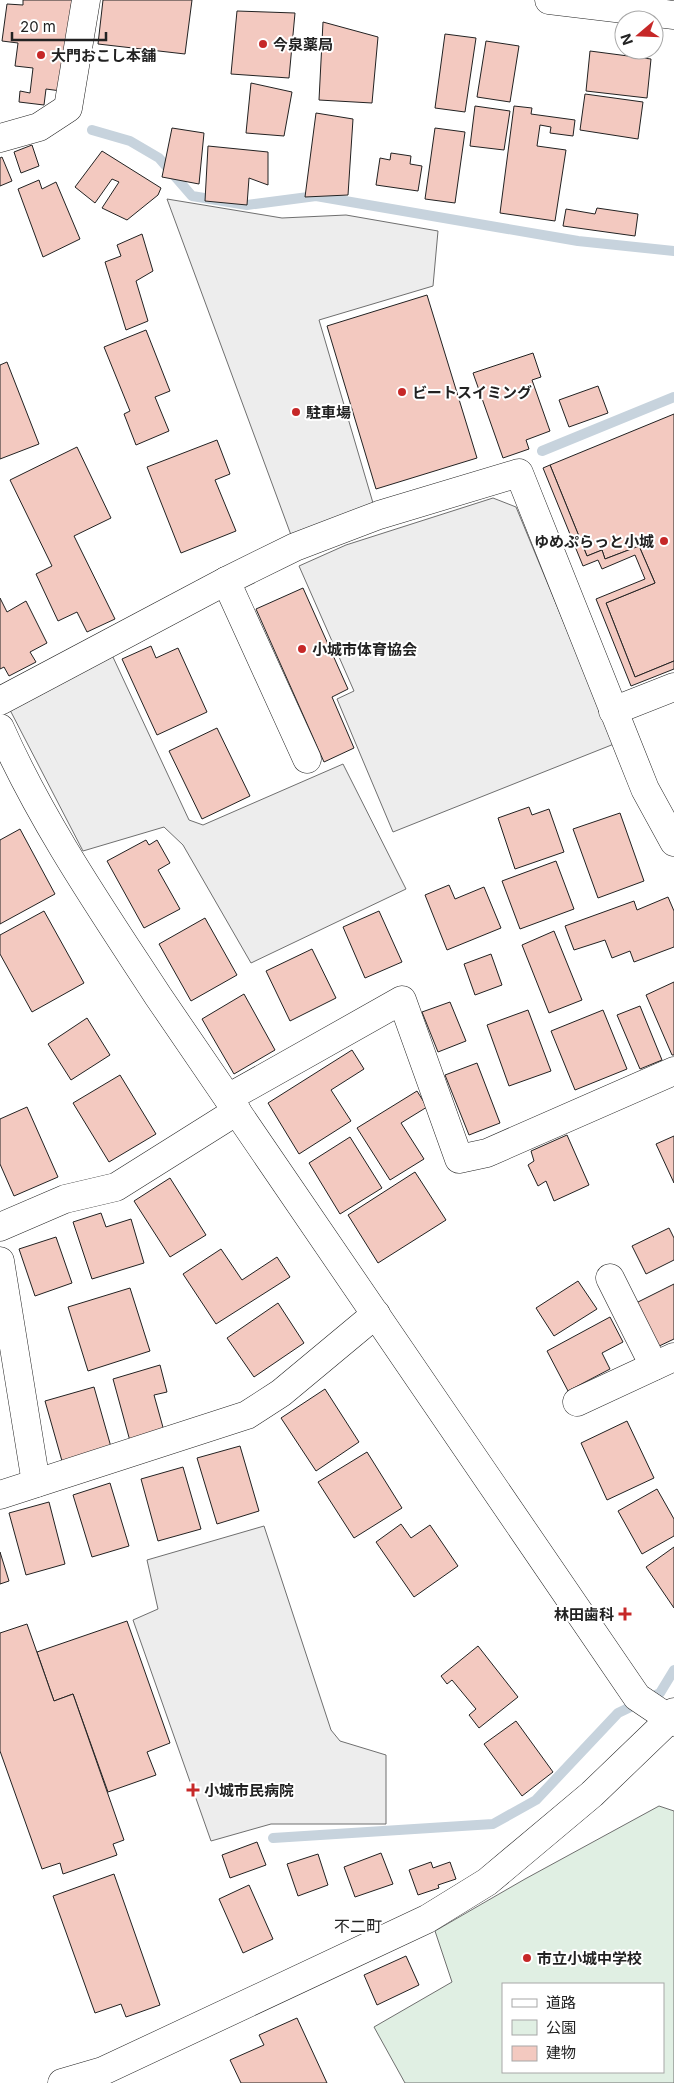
<svg xmlns="http://www.w3.org/2000/svg" width="674" height="2083" viewBox="0 0 674 2083" font-family="Inter,'Noto Sans JP',sans-serif">
  <style>
    .green { fill: #e0efe3; stroke: #6f6f6f; fill-rule: evenodd }
    .parking { fill: #ededed; stroke: #6f6f6f }
    .lines { fill: none; stroke-linecap: round; stroke-linejoin: round }
    .stream { stroke: #c7d3dd; stroke-width: 10 }
    .building { fill: #f3c9c0; stroke: #222 }
    .minor-casing { stroke: #222; stroke-width: 29 }
    .primary-casing { stroke: #222; stroke-width: 29 }
    .minor { stroke: #fff; stroke-width: 28 }
    .primary { stroke: #fff; stroke-width: 28 }
    .poi-dot { fill: #c62828; stroke: #fff; stroke-width: 2 }
    .labels { text-anchor: middle; dominant-baseline: central; stroke-width: 4; stroke-linejoin: round; paint-order: stroke }
    .poi-label { font-size: 15px; font-weight: bold; fill: #222; stroke: #fff; text-anchor: start }
    .neighbourhood-label { font-size: 16px; fill: #222; stroke: #fff }
  </style>
  <rect width="100%" height="100%" fill="#fff"/>
  <path class="green" d="M659 1806 674 1811V2083H405L374 2027 452 1982 435 1931 525 1879ZM503 1984H663V2072H503Z"/>
  <g class="parking">
    <path d="M167 199 282 218 346 215 438 231 433 286 319 320 373 503 291 535Z"/>
    <path d="M493 498 516 507 614 744 393 832 337 699 354 691 299 566 346 545Z"/>
    <path d="M112 655 189 820 203 825 343 764 406 889 251 963 183 845 164 827 83 851 10 710Z"/>
    <path d="M264 1526 331 1730 340 1741 386 1755V1824H271L211 1841 133 1620 158 1609 147 1560Z"/>
  </g>
  <g class="lines">
    <g class="stream">
      <path d="M92 130 130 141 159 158 192 196 247 205 316 196 578 241 674 251"/>
      <path d="M542 451 674 397"/>
      <path d="M273 1838 493 1824 536 1800 618 1713 660 1693 674 1670"/>
    </g>
  </g>
  <g class="building">
    <path d="M23 0H72L61 91 46 89 44 105 19 102 20 91 30 93 33 68 15 66 18 43 2 41 7 4 23 5Z"/>
    <path d="M103 0H192L185 54 98 44Z"/>
    <path d="M237 11 295 13 289 78 231 74Z"/>
    <path d="M323 22 378 37 372 103 319 100Z"/>
    <path d="M445 34 476 38 465 112 435 108Z"/>
    <path d="M486 41 519 46 510 102 477 97Z"/>
    <path d="M590 51 651 59 647 98 586 91Z"/>
    <path d="M251 83 292 92 284 136 246 133Z"/>
    <path d="M585 94 643 102 638 139 580 130Z"/>
    <path d="M475 106 510 111 504 150 470 146Z"/>
    <path d="M514 106 532 108 531 114 575 120 573 136 550 133 551 127 540 125 537 146 566 150 555 221 500 213Z"/>
    <path d="M316 113 353 119 348 195 305 197Z"/>
    <path d="M172 128 204 133 199 184 162 177Z"/>
    <path d="M435 128 465 132 455 203 425 199Z"/>
    <path d="M32 145 39 166 21 173 14 152Z"/>
    <path d="M208 146 268 152V185L249 178 247 205 205 201Z"/>
    <path d="M102 151 161 188 158 195 127 220 102 208 119 182 112 179 95 203 75 187Z"/>
    <path d="M391 153 411 156 410 164 422 166 418 191 376 185 380 158 390 160Z"/>
    <path d="M2 157 12 181 0 186V158Z"/>
    <path d="M39 180 42 189 56 182 80 239 43 257 18 189Z"/>
    <path d="M597 208 638 214 635 236 563 226 566 209 595 214Z"/>
    <path d="M142 234 153 271 136 281 148 321 126 330 105 262 121 256 117 245Z"/>
    <path d="M427 295 477 458 376 489 327 326Z"/>
    <path d="M146 330 170 391 155 397 169 431 136 445 124 414 130 411 104 347Z"/>
    <path d="M533 353 541 377 532 380 550 431 526 440 529 449 503 458 473 373Z"/>
    <path d="M7 362 39 444 0 459V365Z"/>
    <path d="M598 386 608 413 569 427 559 400Z"/>
    <path d="M674 414V661L635 677 606 603 655 583 639 546 605 559 602 550 587 556 550 465Z"/>
    <path d="M217 440 230 474 215 480 236 531 181 553 147 467Z"/>
    <path d="M77 447 111 518 74 536 115 619 87 632 77 612 58 621 36 574 52 566 10 480Z"/>
    <path d="M550 465 587 556 602 550 605 559 639 546 655 583 606 603 635 677 674 661V669L631 686 596 599 645 579 635 555 602 569 598 560 583 566 543 468Z"/>
    <path d="M303 588 348 689 332 697 354 748 324 762 256 609Z"/>
    <path d="M0 598 7 612 26 601 47 643 30 652 36 662 9 676 4 667 0 669Z"/>
    <path d="M151 646 156 658 178 648 207 712 157 735 122 659Z"/>
    <path d="M217 728 250 796 202 819 169 751Z"/>
    <path d="M529 807 532 815 549 809 564 852 515 869 498 818Z"/>
    <path d="M620 813 644 881 598 898 573 829Z"/>
    <path d="M20 829 55 894 0 924V840Z"/>
    <path d="M146 840 149 845 157 840 170 863 158 870 180 909 144 928 107 861Z"/>
    <path d="M556 861 574 909 520 929 502 881Z"/>
    <path d="M449 885 455 899 484 887 501 928 447 950 425 895Z"/>
    <path d="M668 897 674 911V947L634 962 630 951 612 958 605 940 574 950 565 926 634 901 637 910Z"/>
    <path d="M44 911 84 983 32 1012 0 954V935Z"/>
    <path d="M379 911 402 962 365 978 343 927Z"/>
    <path d="M205 918 237 975 191 1001 159 944Z"/>
    <path d="M554 931 582 1000 549 1013 522 945Z"/>
    <path d="M312 949 336 998 290 1021 266 971Z"/>
    <path d="M491 954 502 985 475 995 464 964Z"/>
    <path d="M674 982V1055H672L646 995Z"/>
    <path d="M244 994 275 1050 234 1074 202 1019Z"/>
    <path d="M450 1002 466 1041 438 1052 422 1012Z"/>
    <path d="M640 1006 662 1060 640 1069 617 1015Z"/>
    <path d="M528 1010 551 1071 509 1086 487 1025Z"/>
    <path d="M603 1010 627 1069 575 1090 551 1031Z"/>
    <path d="M87 1018 110 1055 71 1080 48 1044Z"/>
    <path d="M352 1050 364 1069 331 1090 351 1121 299 1154 268 1103Z"/>
    <path d="M477 1063 500 1123 469 1135 445 1075Z"/>
    <path d="M120 1075 156 1134 109 1162 73 1103Z"/>
    <path d="M417 1091 427 1107 401 1123 424 1159 390 1180 357 1128Z"/>
    <path d="M27 1107 58 1177 14 1196 0 1164V1119Z"/>
    <path d="M567 1135 589 1185 554 1201 546 1181 538 1186 528 1165 534 1161 531 1151Z"/>
    <path d="M674 1136V1183L656 1144Z"/>
    <path d="M350 1137 382 1188 340 1214 309 1163Z"/>
    <path d="M415 1172 446 1220 378 1263 348 1215Z"/>
    <path d="M170 1178 206 1235 170 1257 134 1201Z"/>
    <path d="M101 1213 106 1227 131 1219 144 1263 92 1279 73 1222Z"/>
    <path d="M669 1228 674 1238V1260L646 1274 632 1246Z"/>
    <path d="M56 1237 72 1283 35 1296 19 1249Z"/>
    <path d="M221 1249 242 1280 277 1257 290 1277 216 1324 183 1274Z"/>
    <path d="M578 1281 597 1309 554 1336 536 1308Z"/>
    <path d="M674 1284V1339L655 1348 634 1304Z"/>
    <path d="M130 1288 150 1351 88 1371 68 1307Z"/>
    <path d="M278 1303 304 1343 254 1377 227 1338Z"/>
    <path d="M610 1317 623 1342 602 1353 610 1369 568 1391 547 1351Z"/>
    <path d="M160 1365 167 1392 154 1395 164 1431 130 1441 113 1379Z"/>
    <path d="M94 1387 111 1447 62 1461 45 1401Z"/>
    <path d="M325 1389 359 1442 316 1471 281 1418Z"/>
    <path d="M627 1421 654 1478 607 1500 581 1443Z"/>
    <path d="M240 1446 259 1511 217 1524 197 1458Z"/>
    <path d="M367 1452 402 1508 354 1538 318 1482Z"/>
    <path d="M183 1467 201 1529 158 1541 141 1479Z"/>
    <path d="M110 1483 129 1546 92 1557 73 1495Z"/>
    <path d="M657 1489 674 1519V1536L642 1554 618 1511Z"/>
    <path d="M49 1502 65 1564 26 1575 9 1513Z"/>
    <path d="M401 1524 411 1538 430 1525 458 1566 414 1597 376 1542Z"/>
    <path d="M674 1547V1608L646 1567Z"/>
    <path d="M0 1552 9 1581 0 1584Z"/>
    <path d="M127 1621 170 1743 147 1752 156 1775 108 1792 73 1694 54 1701 37 1652Z"/>
    <path d="M27 1624 54 1701 73 1694 124 1840 113 1844 117 1855 63 1874 60 1863 42 1869 0 1751V1633Z"/>
    <path d="M478 1646 518 1697 479 1728 469 1715 476 1709 452 1680 447 1684 441 1676Z"/>
    <path d="M516 1721 553 1772 522 1796 484 1744Z"/>
    <path d="M257 1842 266 1865 230 1878 222 1855Z"/>
    <path d="M381 1853 393 1884 355 1897 344 1867Z"/>
    <path d="M318 1854 328 1885 298 1896 287 1864Z"/>
    <path d="M431 1862 433 1868 450 1862 456 1879 438 1885 439 1888 418 1895 409 1870Z"/>
    <path d="M114 1874 160 2005 126 2017 121 2004 95 2013 53 1896Z"/>
    <path d="M249 1885 273 1939 243 1953 219 1899Z"/>
    <path d="M406 1956 419 1985 377 2005 364 1975Z"/>
    <path d="M297 2018 327 2083H241L230 2060 264 2045 259 2035Z"/>
  </g>
  <g class="lines">
    <g class="minor-casing">
      <g id="minor">
        <path d="M0 138 39 127 68 108 86 0"/>
        <path d="M226 581 307 759"/>
        <path d="M0 701 226 581 295 547 379 515 519 473 645 789 674 842"/>
        <path d="M613 711 674 687"/>
        <path d="M0 728C42 823 102 910 158 996L637 1697 674 1722"/>
        <path d="M228 1098 402 1000 459 1159 487 1153 674 1071"/>
        <path d="M0 1227 65 1199 116 1187 237 1111"/>
        <path d="M0 1261 36 1483"/>
        <path d="M610 1278 654 1366"/>
        <path d="M577 1402 674 1357"/>
        <path d="M0 1495 247 1415 281 1393 376 1314"/>
        <path d="M62 2083 103 2071 427 1919 487 1882 592 1794 670 1719 674 1712"/>
      </g>
    </g>
    <g class="primary-casing">
      <path id="primary" d="M549 0 674 15"/>
    </g>
    <use href="#minor" class="minor"/>
    <use href="#primary" class="primary"/>
  </g>
  <g class="poi-dot">
    <circle cx="263" cy="44" r="5"/>
    <circle cx="41" cy="55" r="5"/>
    <circle cx="402" cy="392" r="5"/>
    <circle cx="296" cy="412" r="5"/>
    <circle cx="664" cy="541" r="5"/>
    <circle cx="302" cy="649" r="5"/>
    <path d="M622.5 1606.5h5v5h5v5h-5v5h-5v-5h-5v-5h5z"/>
    <path d="M190.5 1782.5h5v5h5v5h-5v5h-5v-5h-5v-5h5z"/>
    <circle cx="527" cy="1958" r="5"/>
  </g>
  <g class="labels">
    <g class="poi-label">
      <text x="273" y="44">今泉薬局</text>
      <text x="51" y="55">大門おこし本舗</text>
      <text x="412" y="392">ビートスイミング</text>
      <text x="306" y="412">駐車場</text>
      <text x="654" y="541" text-anchor="end">ゆめぷらっと小城</text>
      <text x="312" y="649">小城市体育協会</text>
      <text x="614" y="1614" text-anchor="end">林田歯科</text>
      <text x="204" y="1790">小城市民病院</text>
      <text x="537" y="1958">市立小城中学校</text>
    </g>
    <g class="neighbourhood-label">
      <text x="358" y="1926">不二町</text>
    </g>
  </g>
  <rect x="502" y="1983" width="162" height="90" fill="#ffffff" stroke="#a7a7a7"/>
  <rect x="512" y="1999" width="25" height="8" fill="#ffffff" stroke="#a7a7a7"/>
  <text x="546" y="2008" font-size="15" fill="#222222">道路</text>
  <rect x="512" y="2020" width="25" height="15" fill="#e0efe3" stroke="#a7a7a7"/>
  <text x="546" y="2033" font-size="15" fill="#222222">公園</text>
  <rect x="512" y="2046" width="25" height="15" fill="#f3c9c0" stroke="#a7a7a7"/>
  <text x="546" y="2058" font-size="15" fill="#222222">建物</text>
  <g transform="translate(639 35) rotate(251)"><circle r="24" fill="#ffffff" stroke="#a7a7a7"/>
  <path d="M0-4L9 19L0 12L-9 19Z" fill="#c62828"/>
  <text y="-8" font-size="14" font-weight="bold" text-anchor="middle" fill="#222222">N</text>
  </g>
  <path d="M12 32v8h94v-8" fill="none" stroke="#222222" stroke-width="2.5"/>
  <text x="20" y="32" font-size="15" fill="#222222" stroke="#ffffff" stroke-width="4" paint-order="stroke">20 m</text>
</svg>
